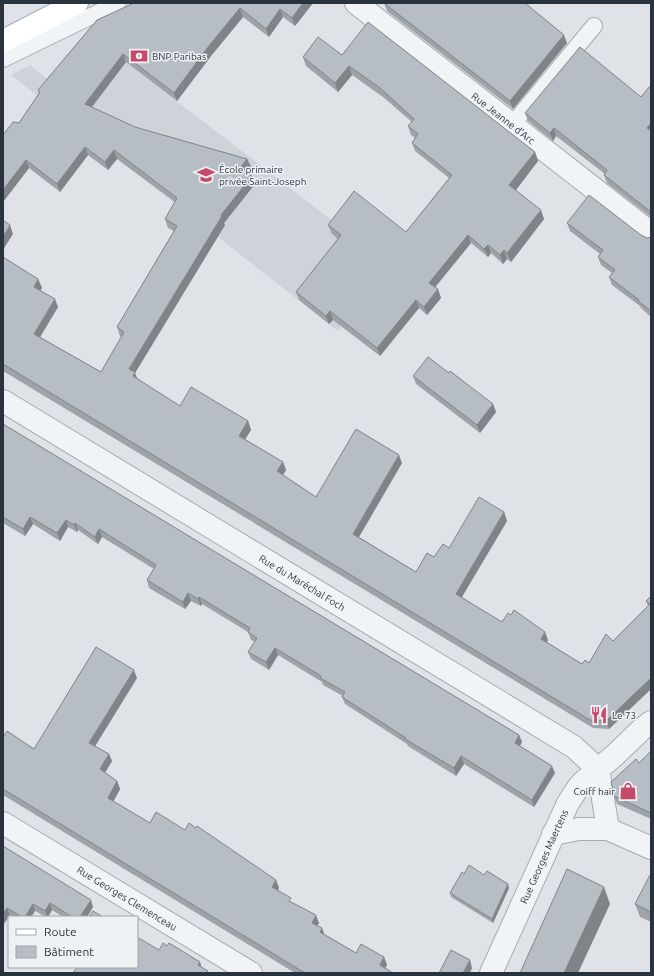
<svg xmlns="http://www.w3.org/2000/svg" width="654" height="976" viewBox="0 0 654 976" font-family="Ubuntu,sans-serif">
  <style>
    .built { fill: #cdd3d9 }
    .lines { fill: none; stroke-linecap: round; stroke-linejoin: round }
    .lane-casing { stroke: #a5abb1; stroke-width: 18 }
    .street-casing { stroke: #a5abb1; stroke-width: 24 }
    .primary-casing { stroke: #9fa9b3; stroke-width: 24 }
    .lane { stroke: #f1f4f6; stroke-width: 16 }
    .street { stroke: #f1f4f6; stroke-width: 22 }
    .primary { stroke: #fff; stroke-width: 22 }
    .wall { fill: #9da3a9 }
    .shaded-wall { fill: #7f8489 }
    .building { fill: #b6bdc4; stroke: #7f8489 }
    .labels { text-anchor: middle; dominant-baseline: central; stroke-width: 3; stroke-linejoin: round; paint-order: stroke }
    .poi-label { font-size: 10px; fill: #29333e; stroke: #eef2f5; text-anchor: start }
    .street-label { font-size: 10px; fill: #29333e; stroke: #eef2f5 }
  </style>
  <rect width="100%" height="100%" fill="#dfe3e7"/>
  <path class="built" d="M93 37 338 225 341 326 338 331 11 75 30 65 54 84Z"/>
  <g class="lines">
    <g class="lane-casing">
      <g id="lane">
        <path d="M3 59 118 3"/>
        <path d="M512 125 594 26"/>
      </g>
    </g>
    <g class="street-casing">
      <g id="street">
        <path id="s1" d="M356 3 651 233"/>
        <path id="s2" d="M3 401 574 747 598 769"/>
        <path d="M598 769 608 829"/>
        <path id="s3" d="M3 823 251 973"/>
        <path d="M553 834 579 829H608L651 848"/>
        <path id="s4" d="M491 973 568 803 577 789 582 783 615 755 642 729 651 722"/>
      </g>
    </g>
    <g class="primary-casing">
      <path id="primary" d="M3 41 77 3"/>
    </g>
    <use href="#lane" class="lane"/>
    <use href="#street" class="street"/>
    <use href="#primary" class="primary"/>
  </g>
  <g class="wall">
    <path d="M313 3 295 26 283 17 269 37 243 17 211 56 177 101 126 62 92 107 135 127 247 159 251 167 247 172 252 176 255 184 224 223 225 225 135 373 137 379 180 406 248 421 251 430 245 439 283 462 286 470 283 475 316 497 402 463 359 537 416 572 434 557 504 512 507 521 461 598 502 622 548 640 547 642 582 664 589 663 613 641 648 606 646 601 651 596V689L609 729 593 728 3 371V257L38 279 42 288 40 290 58 307 40 337 101 372 122 337 120 336 117 327 174 231 168 228 165 219 175 202 117 159 108 170 88 155 60 192 29 168 3 202V135L19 123 39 94 38 90 97 20Z"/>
    <path d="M384 3 567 43 513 109 387 11Z"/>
    <path d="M342 55 535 152 538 161 515 190 544 219 511 262 507 259 503 264 491 253 488 257 471 243 435 287 438 289 441 298 427 315 419 308 380 356 333 320 329 324 299 300 296 292 338 239 332 234 328 225 406 232 449 178 415 151 412 143 415 138 411 135 408 126 412 122 383 97 352 75 338 92 306 66 303 57Z"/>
    <path d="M651 85V217L607 183 604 175 605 174 556 136 553 141 528 121 525 113 641 97Z"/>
    <path d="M567 223 641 235 647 238 651 237V317L641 308 640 306 612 285 609 277 612 273 601 265 598 257 600 254 570 231Z"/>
    <path d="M413 376 493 404 496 412 480 433 416 384Z"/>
    <path d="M3 424 519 735 522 742 520 746 555 773 534 807 464 764 456 776 408 746 407 744 345 704 342 697 343 696 323 685 322 682 278 655 269 670 251 659 248 652 255 642 251 640 248 632 202 604 201 606 191 601 185 609 149 588 147 580 154 569 102 537 98 544 78 530 77 532 68 527 60 541 33 524 25 536 3 523Z"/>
    <path d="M137 678 95 746 109 754 112 761 105 773 117 781 120 789 113 801 150 823 185 830 276 880 279 888 278 890 292 903 319 923 317 926 322 928 324 934 356 953 384 957 387 965 385 968 393 973H295L3 795V737L34 749Z"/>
    <path d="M651 751V819L617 804 614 796Z"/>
    <path d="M3 846 93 907 87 917H63L52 910 48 917H46L35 911 31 917H14L10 915 3 925Z"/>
    <path d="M464 874 484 875 508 884 509 888 493 923 451 897 450 893Z"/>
    <path d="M651 876V922L640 917 635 904Z"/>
  </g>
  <g class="shaded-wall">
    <path d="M303 3H313L295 26 292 18Z"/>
    <path d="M240 8 243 17 211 56 177 101 174 93 208 47Z"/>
    <path d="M280 9 283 17 269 37 266 29Z"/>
    <path d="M564 35 567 43 513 109 510 101Z"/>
    <path d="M123 54 126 62 88 112 85 104Z"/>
    <path d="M349 66 352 75 338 92 335 83Z"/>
    <path d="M651 123V135L647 128Z"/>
    <path d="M554 128 556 136 553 141 550 133Z"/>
    <path d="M85 147 88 155 60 192 57 184Z"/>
    <path d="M114 150 117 159 108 170 105 162Z"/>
    <path d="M535 152 538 161 513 194 509 185Z"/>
    <path d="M247 159 251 167 244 176 241 167Z"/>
    <path d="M26 160 29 168 3 202V190Z"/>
    <path d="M252 176 255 184 224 223 225 225 135 373 138 381 136 385 129 369 221 215Z"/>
    <path d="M541 210 544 219 511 262 507 253Z"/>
    <path d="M10 225 13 234 3 250V237Z"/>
    <path d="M468 235 471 243 432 291 429 283Z"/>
    <path d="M488 245 491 253 488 257 484 249Z"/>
    <path d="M504 250 507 259 503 264 500 255Z"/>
    <path d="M38 279 42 288 37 295 34 287Z"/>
    <path d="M438 289 441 298 427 315 424 307Z"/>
    <path d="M55 299 58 307 37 342 34 334Z"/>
    <path d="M416 300 419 308 380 356 377 348Z"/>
    <path d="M330 311 333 320 329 324 326 316Z"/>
    <path d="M493 404 496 412 480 433 477 425Z"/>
    <path d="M248 421 251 430 242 444 239 436Z"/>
    <path d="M399 455 402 463 356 542 353 534Z"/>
    <path d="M283 462 286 470 280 479 277 471Z"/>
    <path d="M504 512 507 521 459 602 456 594Z"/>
    <path d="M30 517 33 524 25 536 23 529Z"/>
    <path d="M66 520 68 527 60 541 57 533Z"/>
    <path d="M75 523 78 530 77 532 74 525Z"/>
    <path d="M99 529 102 537 98 544 95 537Z"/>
    <path d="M188 593 191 601 185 609 183 602Z"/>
    <path d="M199 597 202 604 201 606 198 599Z"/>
    <path d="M545 632 548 640 544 647 541 639Z"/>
    <path d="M275 648 278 655 269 670 266 662Z"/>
    <path d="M134 670 137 678 92 751 89 743Z"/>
    <path d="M651 678V689L609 729 606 721Z"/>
    <path d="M519 735 522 742 517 750 515 743Z"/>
    <path d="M109 754 112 761 102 777 100 769Z"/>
    <path d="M461 756 464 764 456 776 454 768Z"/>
    <path d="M552 766 555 773 534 807 532 800Z"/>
    <path d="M117 781 120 789 111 806 108 798Z"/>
    <path d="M276 880 279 888 275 894 272 887Z"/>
    <path d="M508 884 509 888 493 923 492 919Z"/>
    <path d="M604 887 610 904 578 973H564Z"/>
    <path d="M91 900 93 907 87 917H80Z"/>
    <path d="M50 903 52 910 48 917H47L45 911Z"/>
    <path d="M33 904 35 911 31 917H25Z"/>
    <path d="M7 908 10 915 3 925V914Z"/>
    <path d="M316 915 319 923 314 930 312 923Z"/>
    <path d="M322 928 325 936 320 932Z"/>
    <path d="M384 957 387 965 383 972 380 965Z"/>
    <path d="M470 960 472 968 470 973H463Z"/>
    <path d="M200 962 202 969 198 965Z"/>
  </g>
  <g class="building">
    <path d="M134 3H303L292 18 280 9 266 29 240 8 208 47 174 93 123 54 85 104 135 127 247 159 241 167 252 176 221 215 222 216 129 369 135 372 133 376 180 406 191 387 248 421 239 436 283 462 277 471 316 497 356 429 399 455 353 534 416 572 427 553 434 557 443 544 449 548 479 497 504 512 456 594 502 622 508 613 511 615 514 610 545 632 541 639 582 664 585 660 589 663 606 634 613 641 650 604 646 601 651 596V678L606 721 590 720 3 364V257L38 279 34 287 55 299 34 334 101 372 124 332 117 327 177 226 165 219 177 198 114 150 105 162 85 147 57 184 26 160 3 190V135L13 122 19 123 40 92 38 90 97 20Z"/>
    <path d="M384 3H525L564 35 510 101Z"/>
    <path d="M368 22 535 152 509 185 541 210 507 253 504 250 500 255 488 245 484 249 468 235 429 283 438 289 424 307 416 300 377 348 330 311 326 316 296 292 341 235 328 225 354 191 406 232 452 175 412 143 418 134 408 126 414 119 380 88 349 66 335 83 303 57 318 37 342 55Z"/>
    <path d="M580 47 641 97 651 85V123L647 128 651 131V212L604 175 607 170 554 128 550 133 525 113Z"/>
    <path d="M589 195 641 235 647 238 651 237V311L638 301 639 300 609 277 615 270 598 257 603 250 567 223Z"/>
    <path d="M3 220 10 225 3 237Z"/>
    <path d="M428 357 449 373 450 371 493 404 477 425 413 376Z"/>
    <path d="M3 424 519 735 515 743 552 766 532 800 461 756 454 768 405 739 406 738 342 697 345 692 320 678 321 676 275 648 266 662 248 652 257 638 248 632 250 628 199 597 198 599 188 593 183 602 147 580 156 565 99 529 95 537 75 523 74 525 66 520 57 533 30 517 23 529 3 517Z"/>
    <path d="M96 647 134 670 89 743 109 754 100 769 117 781 108 798 150 823 156 812 185 830 189 823 196 828 197 826 276 880 272 887 291 898 289 901 316 915 312 923 322 928 320 932 356 953 361 944 384 957 380 965 393 973H305L3 789V737L7 731 34 749Z"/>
    <path d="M651 751V813L614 796 611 782 636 759 639 763Z"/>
    <path d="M3 846 91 900 80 917H72L50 903 45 911 33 904 25 917H22L7 908 3 914Z"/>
    <path d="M469 865 484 875 487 871 508 884 492 919 450 893 462 872 464 874Z"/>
    <path d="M567 869 604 887 564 973H520Z"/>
    <path d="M650 875 651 876V912L635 904Z"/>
    <path d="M93 911 103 917H89Z"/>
    <path d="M137 937 159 950 163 943 167 946 169 943 200 962 198 965 208 971 206 973H73L77 967H137Z"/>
    <path d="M451 950 470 960 463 973H439Z"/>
  </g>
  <defs>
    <g id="bank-bare" transform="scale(1.38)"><path d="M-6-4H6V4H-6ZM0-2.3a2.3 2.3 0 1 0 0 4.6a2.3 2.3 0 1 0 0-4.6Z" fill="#c74a6a" stroke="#eef2f5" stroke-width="2.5" paint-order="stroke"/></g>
    <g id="school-bare" transform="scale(1.38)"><path d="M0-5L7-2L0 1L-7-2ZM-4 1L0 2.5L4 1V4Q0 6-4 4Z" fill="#c74a6a" stroke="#eef2f5" stroke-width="2.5" paint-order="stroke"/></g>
    <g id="restaurant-bare" transform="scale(1.38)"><path d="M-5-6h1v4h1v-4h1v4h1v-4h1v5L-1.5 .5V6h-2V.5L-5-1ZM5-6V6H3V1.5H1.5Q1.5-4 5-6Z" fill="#c74a6a" stroke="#eef2f5" stroke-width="2.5" paint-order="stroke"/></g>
    <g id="shop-bare" transform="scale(1.38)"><path d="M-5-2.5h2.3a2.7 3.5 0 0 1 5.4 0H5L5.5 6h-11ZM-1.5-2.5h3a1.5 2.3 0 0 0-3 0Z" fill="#c74a6a" stroke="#eef2f5" stroke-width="2.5" paint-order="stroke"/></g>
  </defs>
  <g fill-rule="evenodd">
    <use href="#bank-bare" x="139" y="56"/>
    <use href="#school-bare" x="206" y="175"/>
    <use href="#restaurant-bare" x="599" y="715"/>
    <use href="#shop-bare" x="628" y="791"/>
  </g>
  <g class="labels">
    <g class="poi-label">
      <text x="152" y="56">BNP Paribas</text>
      <text x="219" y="169">École primaire<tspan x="219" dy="12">privée Saint-Joseph</tspan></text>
      <text x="612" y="715">Le 73</text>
      <text x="615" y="791" text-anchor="end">Coiff hair</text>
    </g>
    <g class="street-label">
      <text stroke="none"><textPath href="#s1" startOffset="187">Rue Jeanne d'Arc</textPath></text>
      <text stroke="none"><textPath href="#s2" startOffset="350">Rue du Maréchal Foch</textPath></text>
      <text stroke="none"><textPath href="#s4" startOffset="128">Rue Georges Maertens</textPath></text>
      <text stroke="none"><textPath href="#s3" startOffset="145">Rue Georges Clemenceau</textPath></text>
    </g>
  </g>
  <rect width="654" height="976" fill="none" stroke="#29333e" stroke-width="8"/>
  <rect x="8" y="916" width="130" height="52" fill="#eef2f5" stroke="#9fa6ac"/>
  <rect x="16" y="929" width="20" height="6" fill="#ffffff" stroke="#9fa6ac"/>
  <text x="44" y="936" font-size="12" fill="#29333e">Route</text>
  <rect x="16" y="946" width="20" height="12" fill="#b6bdc4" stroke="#9fa6ac"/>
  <text x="44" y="956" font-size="12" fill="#29333e">Bâtiment</text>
</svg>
